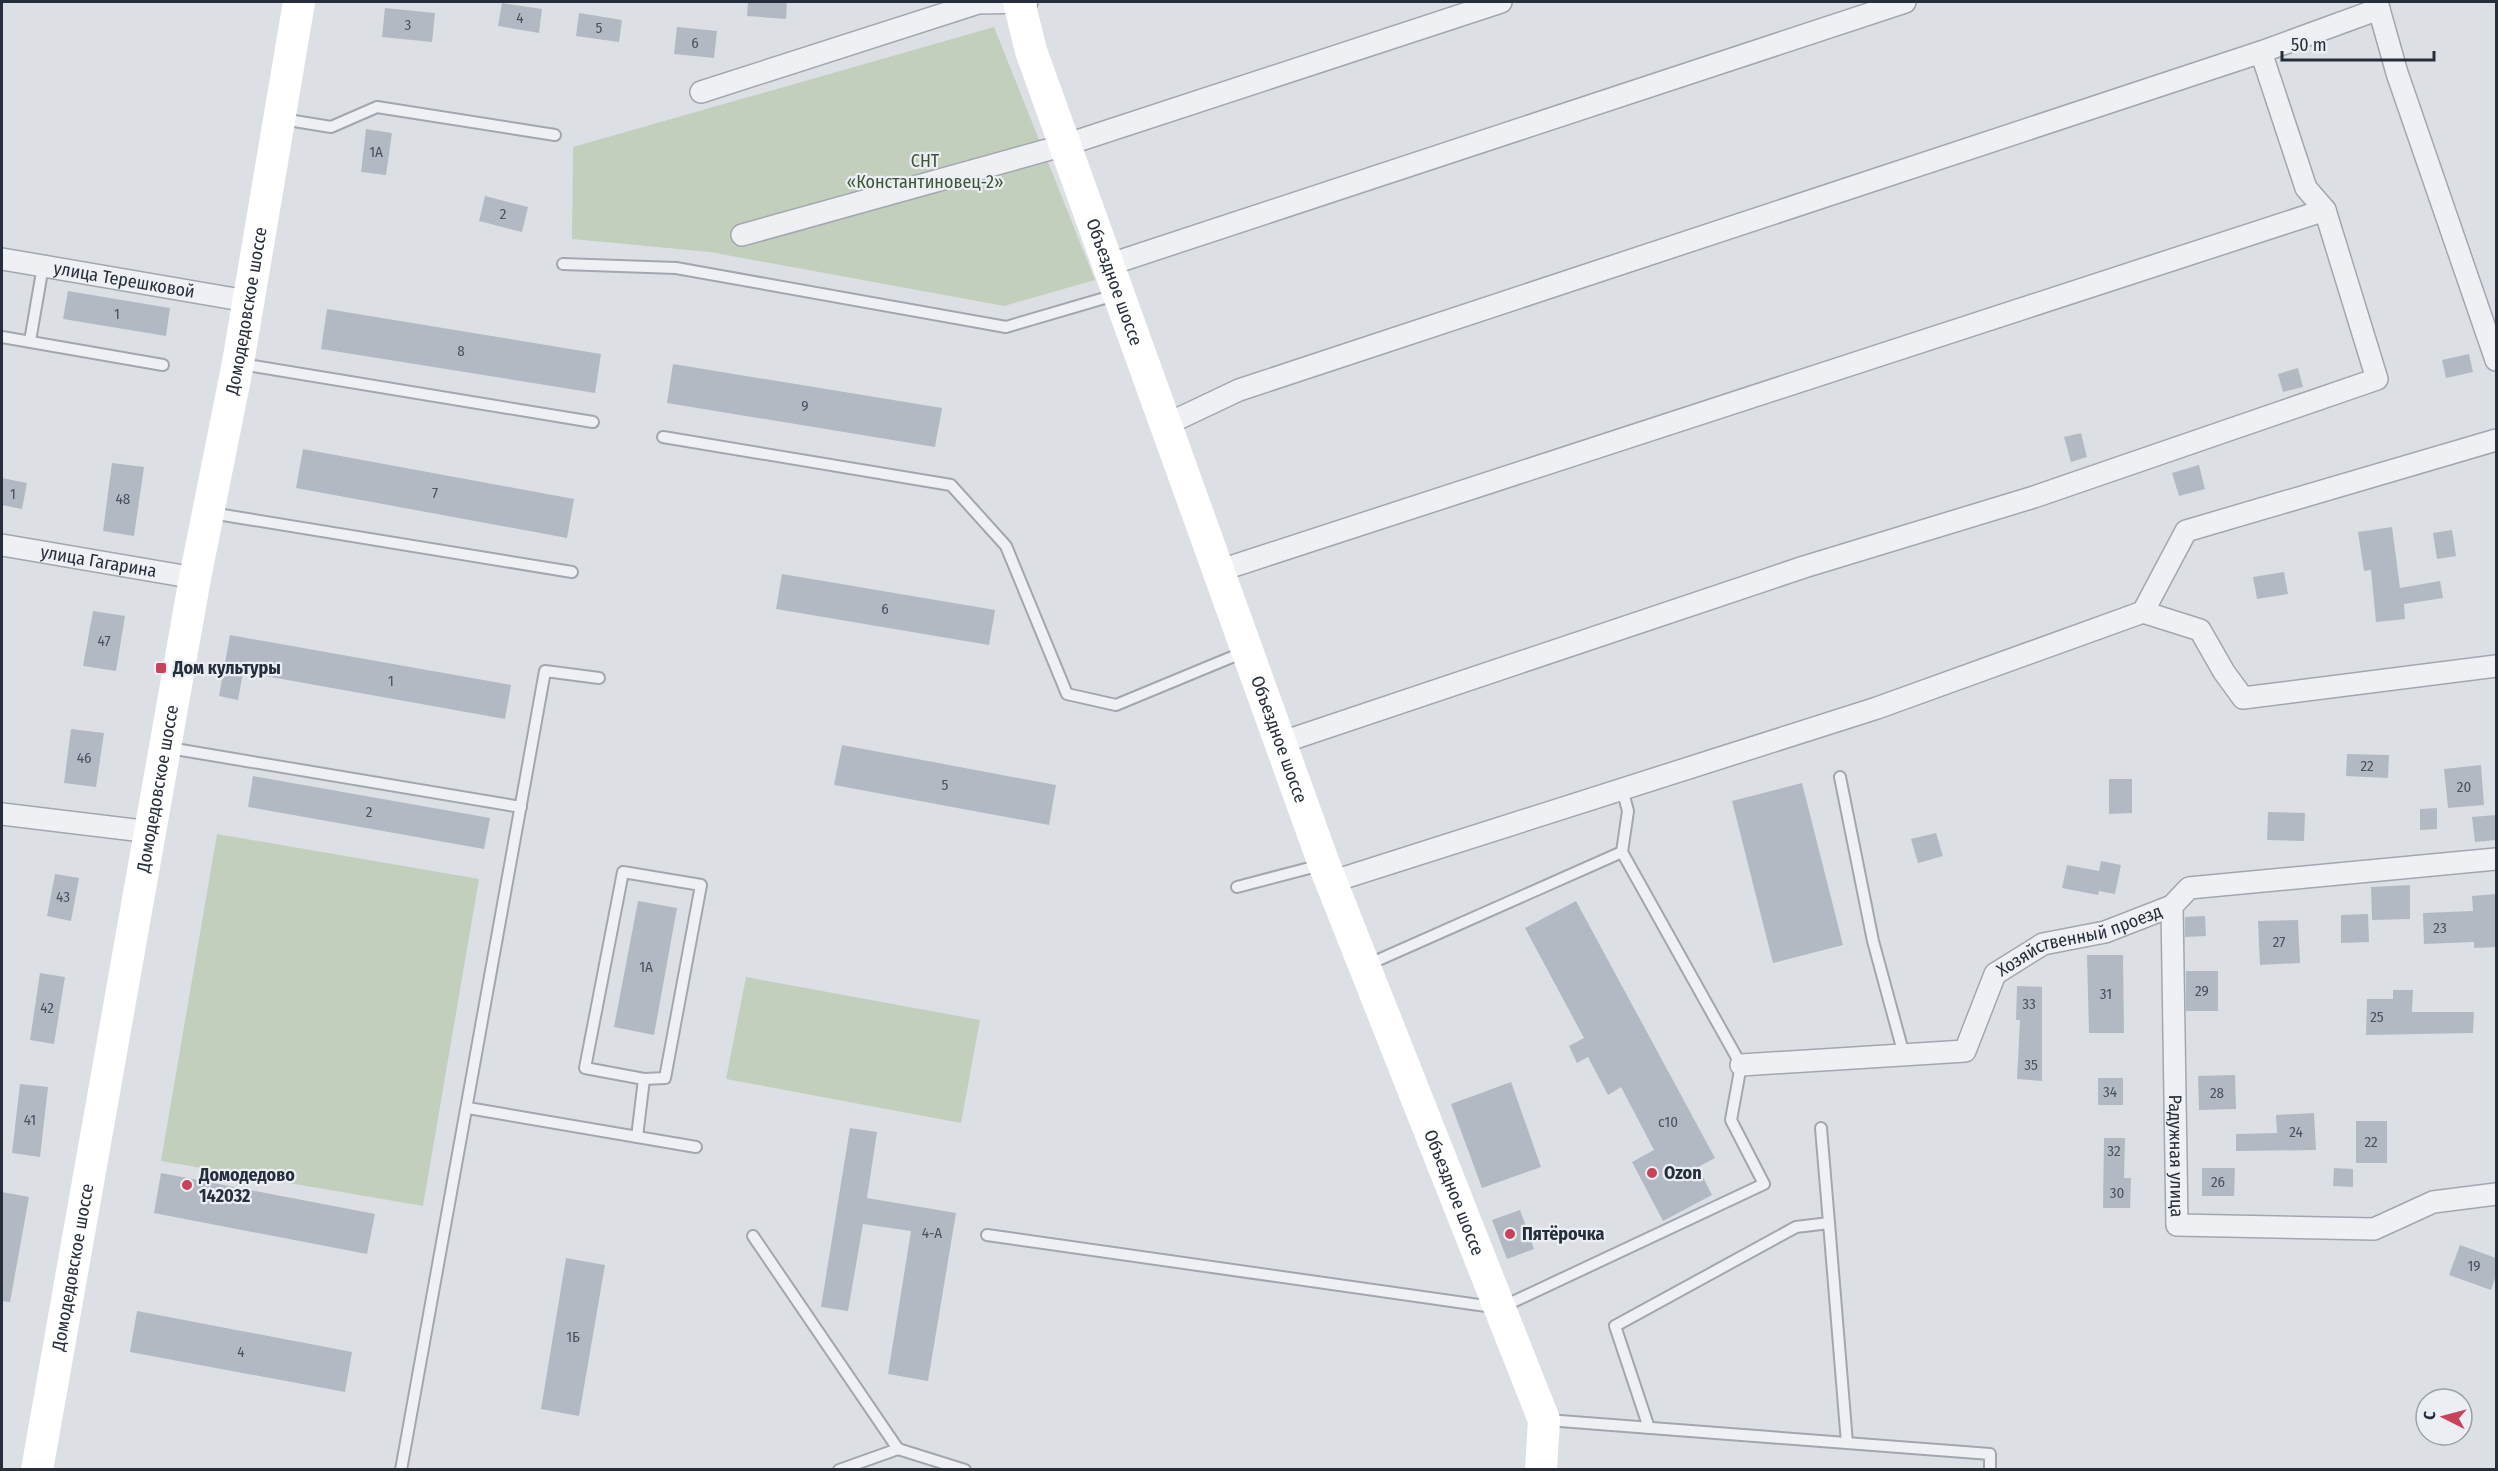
<svg xmlns="http://www.w3.org/2000/svg" width="2498" height="1471" viewBox="0 0 2498 1471" font-family="'Fira Sans Condensed',sans-serif">
  <style>
    .green { fill: #c2cfbd }
    .building { fill: #b3b9c2 }
    .lines { fill: none; stroke-linecap: round; stroke-linejoin: round }
    .lane-casing { stroke: #a2a7af; stroke-width: 14 }
    .street-casing { stroke: #a2a7af; stroke-width: 24 }
    .lane { stroke: #eef0f4; stroke-width: 10 }
    .street { stroke: #eef0f4; stroke-width: 21 }
    .secondary { stroke: #fff; stroke-width: 32 }
    .poi-dot { fill: #c9425a; stroke: #ebeef3; stroke-width: 2 }
    .labels { text-anchor: middle; dominant-baseline: central; stroke-width: 4.5; stroke-linejoin: round; paint-order: stroke }
    .number-label { font-size: 15px; fill: #49515d }
    .park-label { font-size: 18px; fill: #3b5634; stroke: #ebeef3 }
    .street-label { font-size: 18px; fill: #262e3b; stroke: #ebeef3 }
    .poi-label { font-size: 18px; font-weight: bold; fill: #262e3b; stroke: #ebeef3; text-anchor: start }
  </style>
  <rect width="100%" height="100%" fill="#dce0e5"/>
  <g class="green">
    <path d="M994 27 1095 280 1004 306 710 252 572 239 573 147Z"/>
    <path d="M217 834 479 879 423 1206 161 1161Z"/>
    <path d="M746 977 980 1020 961 1123 726 1079Z"/>
  </g>
  <g class="building">
    <path d="M748 2H787L786 19 747 16Z"/>
    <path d="M502 3 542 9 539 33 498 26Z"/>
    <path d="M385 8 435 13 432 42 382 37Z"/>
    <path d="M579 13 622 20 619 42 576 36Z"/>
    <path d="M677 27 717 31 714 58 674 54Z"/>
    <path d="M366 129 392 133 386 175 361 172Z"/>
    <path d="M485 196 528 207 522 232 479 221Z"/>
    <path d="M68 291 170 308 166 336 63 319Z"/>
    <path d="M327 309 601 354 595 393 321 349Z"/>
    <path d="M2469 354 2473 372 2446 378 2442 360Z"/>
    <path d="M673 364 942 408 935 447 667 403Z"/>
    <path d="M2298 368 2303 387 2283 392 2278 374Z"/>
    <path d="M2081 433 2087 457 2071 462 2064 437Z"/>
    <path d="M303 449 574 499 567 538 296 488Z"/>
    <path d="M112 463 144 467 134 536 103 531Z"/>
    <path d="M2199 465 2205 489 2179 496 2172 473Z"/>
    <path d="M2 478 27 483 22 509 2 505Z"/>
    <path d="M2392 527 2400 588 2440 581 2443 598 2404 604 2405 619 2376 622 2371 570 2364 571 2358 532Z"/>
    <path d="M2452 530 2456 556 2437 559 2433 533Z"/>
    <path d="M2284 572 2288 594 2257 599 2253 577Z"/>
    <path d="M782 574 995 610 989 645 776 609Z"/>
    <path d="M93 611 125 616 116 671 83 666Z"/>
    <path d="M230 635 511 685 505 719 243 672 238 700 219 696Z"/>
    <path d="M71 729 104 733 96 787 64 783Z"/>
    <path d="M842 745 1056 785 1049 825 834 785Z"/>
    <path d="M2347 754 2389 755 2388 778 2346 776Z"/>
    <path d="M2481 765 2484 805 2448 808 2444 769Z"/>
    <path d="M253 776 490 818 484 849 248 807Z"/>
    <path d="M2109 779H2132V813L2109 814Z"/>
    <path d="M1802 783 1843 945 1773 963 1732 801Z"/>
    <path d="M2437 808V829L2420 830V809Z"/>
    <path d="M2268 812 2305 813 2304 841 2267 840Z"/>
    <path d="M2496 815V840L2475 842 2472 817Z"/>
    <path d="M1936 833 1943 856 1918 863 1911 839Z"/>
    <path d="M2101 861 2121 865 2115 894 2099 891 2098 895 2062 888 2067 865 2099 871Z"/>
    <path d="M55 874 79 878 71 921 47 916Z"/>
    <path d="M2410 885V919L2372 920 2371 887Z"/>
    <path d="M2496 894V947L2474 948V942L2424 944 2423 913 2473 911 2472 896Z"/>
    <path d="M638 901 677 908 654 1035 614 1027Z"/>
    <path d="M1576 901 1715 1158 1698 1167 1712 1195 1663 1221 1632 1162 1654 1150 1621 1087 1608 1095 1588 1057 1577 1063 1569 1046 1584 1038 1525 928Z"/>
    <path d="M2368 914 2369 942 2341 943V915Z"/>
    <path d="M2205 916 2206 936 2185 937V917Z"/>
    <path d="M2298 920 2300 963 2260 965 2258 921Z"/>
    <path d="M2087 955H2123L2124 1033H2089Z"/>
    <rect x="2186" y="971" width="32" height="40"/>
    <path d="M40 973 65 977 54 1044 30 1040Z"/>
    <path d="M2017 986 2042 987V1081L2017 1079 2020 1020H2016Z"/>
    <path d="M2393 990H2413L2412 1012H2474L2473 1033 2366 1035 2367 999H2393Z"/>
    <path d="M2235 1075 2236 1109 2199 1110 2198 1076Z"/>
    <rect x="2098" y="1078" width="25" height="27"/>
    <path d="M1511 1082 1541 1167 1482 1188 1451 1104Z"/>
    <path d="M20 1084 48 1087 40 1157 12 1153Z"/>
    <path d="M2314 1113 2316 1150 2236 1151V1134L2277 1133 2276 1115Z"/>
    <rect x="2356" y="1121" width="31" height="42"/>
    <path d="M850 1128 877 1132 867 1198 956 1213 928 1381 888 1374 911 1231 863 1224 848 1311 821 1307Z"/>
    <path d="M2104 1138H2125L2124 1178H2131L2130 1208H2103Z"/>
    <path d="M2202 1168H2235L2234 1196H2202Z"/>
    <path d="M2334 1168 2353 1169V1187L2333 1186Z"/>
    <path d="M161 1173 375 1214 367 1254 154 1213Z"/>
    <path d="M2 1192 29 1197 10 1302 2 1301Z"/>
    <path d="M1520 1210 1534 1249 1507 1259 1492 1220Z"/>
    <path d="M2460 1245 2496 1258V1275L2491 1290 2449 1275Z"/>
    <path d="M566 1258 605 1265 579 1416 541 1409Z"/>
    <path d="M137 1311 352 1352 345 1392 130 1352Z"/>
  </g>
  <g class="lines">
    <g class="lane-casing">
      <g id="lane">
        <path d="M282 119 331 127 377 107 555 135"/>
        <path d="M563 264 676 268 1006 327 1115 295"/>
        <path d="M2 337 163 365"/>
        <path d="M30 341 43 266"/>
        <path d="M241 364 593 422"/>
        <path d="M663 437 951 485 1006 546 1067 694 1116 705 1244 652"/>
        <path d="M211 513 572 572"/>
        <path d="M169 748 521 807"/>
        <path d="M1840 777 1873 941 1904 1055"/>
        <path d="M1622 852 1628 811 1622 789"/>
        <path d="M1237 887 1321 865"/>
        <path d="M468 1108 696 1147"/>
        <path d="M1821 1128 1829 1223"/>
        <path d="M637 1137 644 1079 665 1078 701 885 623 872 585 1068 644 1079"/>
        <path d="M987 1235 1500 1308 1764 1184 1731 1120 1741 1065 1622 852 1367 965"/>
        <path d="M753 1236 898 1449"/>
        <path d="M1547 1420 1990 1454V1470"/>
        <path d="M1649 1428 1615 1326 1796 1227 1829 1223 1847 1443"/>
        <path d="M401 1470 545 671 599 678"/>
        <path d="M839 1470 898 1449 965 1470"/>
      </g>
    </g>
    <g class="street-casing">
      <g id="street">
        <path d="M2377 2 2397 73 2496 360"/>
        <path d="M701 92 978 3 1027 2"/>
        <path d="M742 235 1065 145 1501 2"/>
        <path id="s1" d="M2 259 247 301"/>
        <path d="M1108 265 1905 2"/>
        <path d="M1165 425 1239 390 2261 52"/>
        <path id="s2" d="M2 545 195 578"/>
        <path d="M1218 571 2325 210"/>
        <path d="M2143 612 2200 630 2224 672 2243 698 2496 666"/>
        <path d="M1280 743 1804 567 2034 497 2377 379 2325 210 2306 188 2261 52 2379 9"/>
        <path d="M2 814 151 832"/>
        <path d="M1331 882 1877 708 2143 612 2186 531 2496 440"/>
        <path id="s3" d="M2172 906 2177 1225 2374 1229 2433 1202 2496 1194"/>
        <path id="s4" d="M1741 1065 1965 1051 1995 974 2043 944 2105 932 2172 906 2189 888 2496 859"/>
      </g>
    </g>
    <use href="#lane" class="lane"/>
    <use href="#street" class="street"/>
    <g class="secondary">
      <path id="s5" d="M1019 2 1031 51 1324 864 1544 1420 1541 1470"/>
      <path id="s6" d="M37 1470 195 578 238 363 299 2"/>
    </g>
  </g>
  <g class="poi-dot">
    <rect x="155" y="662" width="12" height="12" rx="3"/>
    <circle cx="1652" cy="1173" r="6"/>
    <circle cx="187" cy="1185" r="6"/>
    <circle cx="1510" cy="1234" r="6"/>
  </g>
  <g class="labels">
    <g class="number-label">
      <text x="520" y="18">4</text>
      <text x="408" y="25">3</text>
      <text x="599" y="28">5</text>
      <text x="695" y="43">6</text>
      <text x="376" y="152">1А</text>
      <text x="503" y="214">2</text>
      <text x="117" y="314">1</text>
      <text x="461" y="351">8</text>
      <text x="805" y="406">9</text>
      <text x="435" y="493">7</text>
      <text x="13" y="494">1</text>
      <text x="123" y="499">48</text>
      <text x="885" y="609">6</text>
      <text x="104" y="641">47</text>
      <text x="391" y="681">1</text>
      <text x="84" y="758">46</text>
      <text x="2367" y="766">22</text>
      <text x="945" y="785">5</text>
      <text x="2464" y="787">20</text>
      <text x="369" y="812">2</text>
      <text x="63" y="897">43</text>
      <text x="2440" y="928">23</text>
      <text x="2279" y="942">27</text>
      <text x="646" y="967">1А</text>
      <text x="2202" y="991">29</text>
      <text x="2106" y="994">31</text>
      <text x="2029" y="1004">33</text>
      <text x="47" y="1008">42</text>
      <text x="2377" y="1017">25</text>
      <text x="2031" y="1065">35</text>
      <text x="2110" y="1092">34</text>
      <text x="2217" y="1093">28</text>
      <text x="30" y="1120">41</text>
      <text x="1668" y="1122">с10</text>
      <text x="2296" y="1132">24</text>
      <text x="2371" y="1142">22</text>
      <text x="2114" y="1151">32</text>
      <text x="2218" y="1182">26</text>
      <text x="2117" y="1193">30</text>
      <text x="932" y="1233">4-А</text>
      <text x="2474" y="1266">19</text>
      <text x="573" y="1337">1Б</text>
      <text x="241" y="1352">4</text>
    </g>
    <g class="park-label">
      <text x="925" y="161">СНТ<tspan x="925" dy="21">«Константиновец-2»</tspan></text>
    </g>
    <g class="street-label">
      <text stroke="none"><textPath href="#s1" startOffset="124">улица Терешковой</textPath></text>
      <text stroke="none"><textPath href="#s5" startOffset="296">Объездное шоссе</textPath></text>
      <text stroke="none"><textPath href="#s6" startOffset="1178">Домодедовское шоссе</textPath></text>
      <text stroke="none"><textPath href="#s2" startOffset="98">улица Гагарина</textPath></text>
      <text stroke="none"><textPath href="#s5" startOffset="782">Объездное шоссе</textPath></text>
      <text stroke="none"><textPath href="#s6" startOffset="692">Домодедовское шоссе</textPath></text>
      <text stroke="none"><textPath href="#s4" startOffset="399">Хозяйственный проезд</textPath></text>
      <text stroke="none"><textPath href="#s3" startOffset="250">Радужная улица</textPath></text>
      <text stroke="none"><textPath href="#s5" startOffset="1268">Объездное шоссе</textPath></text>
      <text stroke="none"><textPath href="#s6" startOffset="206">Домодедовское шоссе</textPath></text>
    </g>
    <g class="poi-label">
      <text x="173" y="668">Дом культуры</text>
      <text x="1664" y="1173">Ozon</text>
      <text x="199" y="1175">Домодедово<tspan x="199" dy="21">142032</tspan></text>
      <text x="1522" y="1234">Пятёрочка</text>
    </g>
  </g>
  <rect width="2498" height="1471" fill="none" stroke="#262e3b" stroke-width="6"/>
  <g transform="translate(2444 1417) rotate(276)"><circle r="28" fill="#ebeef3" stroke="#9ca1a9" stroke-width="1.5"/>
  <path d="M0-4.5L10 22L0 15L-10 22Z" fill="#c9425a"/>
  <text y="-9" font-size="16" font-weight="bold" text-anchor="middle" fill="#262e3b">С</text>
  </g>
  <path d="M2282 51v9h152v-9" fill="none" stroke="#262e3b" stroke-width="3"/>
  <text x="2291" y="51" font-size="18" fill="#262e3b" stroke="#ebeef3" stroke-width="4.5" paint-order="stroke">50 m</text>
</svg>
